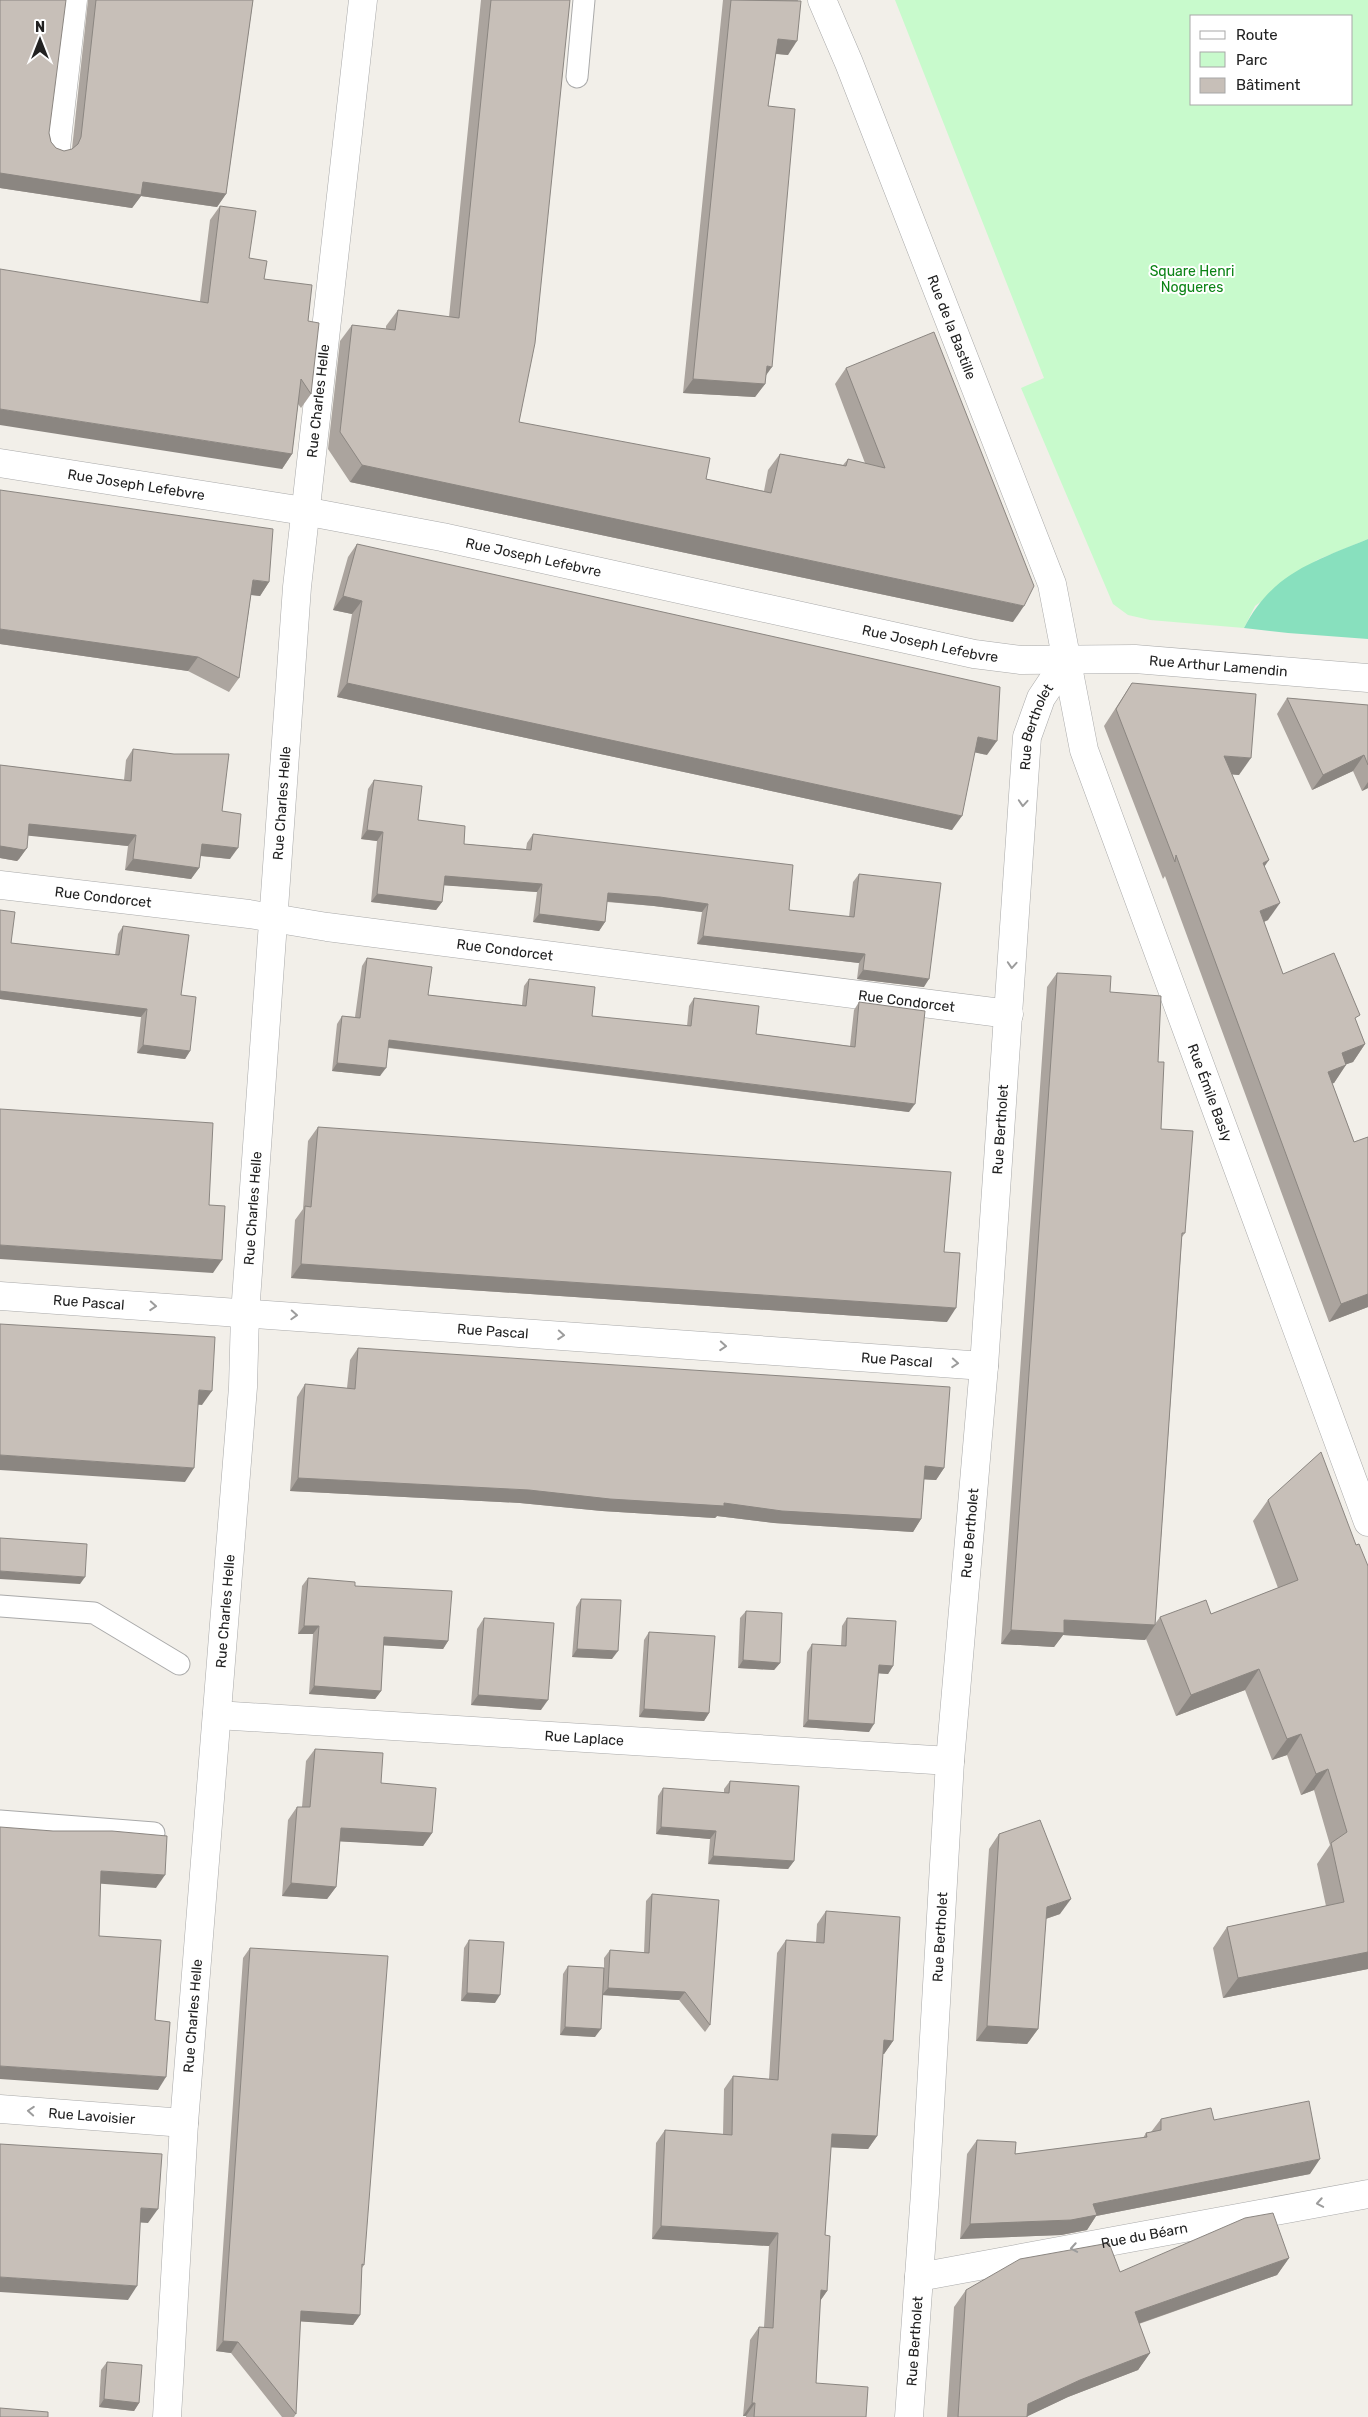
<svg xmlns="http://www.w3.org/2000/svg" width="1368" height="2417" viewBox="0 0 1368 2417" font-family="Rubik,sans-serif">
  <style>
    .park { fill: #c8facc; fill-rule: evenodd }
    .pitch { fill: #88e0be }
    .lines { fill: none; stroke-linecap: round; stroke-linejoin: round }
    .service-casing { stroke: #a9a9a9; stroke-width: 23 }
    .minor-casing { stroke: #a9a9a9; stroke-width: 29 }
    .tertiary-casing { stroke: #a9a9a9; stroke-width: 29 }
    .service { stroke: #fff; stroke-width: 21 }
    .minor { stroke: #fff; stroke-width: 28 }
    .tertiary { stroke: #fff; stroke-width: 28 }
    .wall { fill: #aba49e }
    .shaded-wall { fill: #8b8681 }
    .building { fill: #c7bfb8; stroke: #8b8681 }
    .oneway { stroke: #9c9c9c }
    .labels { text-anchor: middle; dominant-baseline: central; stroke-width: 4; stroke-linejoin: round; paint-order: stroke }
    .park-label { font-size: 14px; fill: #0c8416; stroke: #fff }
    .street-label { font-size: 14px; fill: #222; stroke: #fff }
  </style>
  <rect width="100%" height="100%" fill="#f2efe9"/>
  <path class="park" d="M895 0H1368V539L1317 560 1255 606 1244 628 1150 620 1128 615 1113 604 1021 388 1044 378ZM1192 16H1352V104H1192Z"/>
  <path class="pitch" d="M1368 539V639L1288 633 1244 628C1272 573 1315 561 1368 539Z"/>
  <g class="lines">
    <g class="service-casing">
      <g id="service">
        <path d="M577 77 584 0"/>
        <path d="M0 1606 94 1613 179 1664"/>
        <path d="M0 1821 154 1833"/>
      </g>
    </g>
    <g class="minor-casing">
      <g id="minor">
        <path id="s1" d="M822 0 849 63 1052 584 1084 750 1368 1522"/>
        <path d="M56 148 73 0"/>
        <path id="s2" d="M0 463 304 511 442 537 974 654 1021 660 1135 659 1368 678"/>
        <path id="s3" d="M0 885 249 914 327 927 1009 1014"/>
        <path id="s4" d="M0 1296 984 1366"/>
        <path id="s5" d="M217 1715 950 1761"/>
        <path id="s6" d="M0 2109 184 2123"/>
        <path id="s7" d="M919 2277 1368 2194"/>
        <path id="s8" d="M909 2417 925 2193 950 1761 984 1366 1027 737 1041 698 1067 659"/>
      </g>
    </g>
    <g class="tertiary-casing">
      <g id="tertiary">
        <path id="s9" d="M167 2417 184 2123 243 1387 245 1314 297 587 363 0"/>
      </g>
    </g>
    <use href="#service" class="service"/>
    <use href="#minor" class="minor"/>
    <use href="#tertiary" class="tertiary"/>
  </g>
  <g class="wall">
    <path d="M0 0 49 133 51 142 56 148 64 151 72 149 88 0H253L226 194 217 207 141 196 132 208 0 188Z"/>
    <path d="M481 0H570L519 422 706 479 764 491 768 470 780 454 843 465 848 459 865 463 835 384 846 368 1013 622 350 482 328 449 340 341 352 325 386 329V326L398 310 449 317Z"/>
    <path d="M723 0H798L788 55 776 54 768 106 766 375 765 384 755 397 683 393Z"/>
    <path d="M220 206 249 258 264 279 308 321 311 394 301 408 298 404 292 454 282 469 200 301 210 220Z"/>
    <path d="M357 544 987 755 975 752 952 830 337 697 352 614 333 610 348 557Z"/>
    <path d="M269 582 260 596 251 595 239 678 229 692 188 671 0 644Z"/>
    <path d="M1132 683 1239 775 1232 774 1264 867 1268 920 1264 922 1283 974 1356 1021 1365 1044 1353 1062 1346 1064 1334 1083H1332L1354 1142 1368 1137V1307L1329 1322 1165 876 1163 879 1104 726Z"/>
    <path d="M1287 698 1368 705V788L1362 791 1353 771 1312 790 1277 714Z"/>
    <path d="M133 749 222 811 230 859 200 856 199 868 191 879 125 870 128 846 28 835 27 848 19 859 17 861 0 858V765L124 780 126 760Z"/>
    <path d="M374 780 418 820 464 844 526 849 527 843 533 834 789 910 849 917 853 882 859 874 924 987 857 979 859 963 697 944 702 912 654 906 607 902 605 922 599 931 533 922 537 892 444 885 442 902 436 910 371 902 377 841 361 839 368 789Z"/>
    <path d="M0 910 11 943 115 955 118 934 123 926 181 995 190 1051 185 1059 137 1053 141 1017 0 999Z"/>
    <path d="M367 958 428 995 522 1005 524 986 529 979 592 1016 687 1026 689 1006 694 998 756 1034 850 1046 854 1010 859 1002 909 1112 388 1048 380 1076 332 1071 337 1024 342 1016 355 1017 362 966Z"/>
    <path d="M1057 973 1110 992 1158 1062 1161 1129 1185 1233 1182 1237 1155 1624 1160 1617 1211 1614 1278 1588 1253 1521 1268 1500 1356 1545 1368 1566V1969L1223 1998 1213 1948 1227 1927 1326 1906 1317 1864 1330 1845 1314 1790 1301 1795 1287 1755 1272 1760 1245 1690 1176 1716 1146 1639 1145 1640 1063 1635 1054 1647 1001 1644 1047 987Z"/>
    <path d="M318 1127 944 1252 947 1322 291 1278 295 1220 303 1209 308 1141Z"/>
    <path d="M358 1348 944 1468 936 1480 924 1479 921 1519 913 1532 774 1523 717 1516 715 1518 602 1511 520 1503 290 1491 297 1397 305 1384 347 1388 350 1360Z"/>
    <path d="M308 1578 355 1586 448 1641 443 1649 383 1645 381 1691 375 1699 309 1694 313 1634H298L302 1586Z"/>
    <path d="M581 1599 612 1659 572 1657 576 1607Z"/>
    <path d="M746 1611 780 1663 774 1670 738 1668 740 1618Z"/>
    <path d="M484 1618 541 1710 471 1705 477 1629Z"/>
    <path d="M847 1618 893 1666 888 1674 878 1673 869 1732 803 1727 807 1652 812 1644 841 1646 842 1626Z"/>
    <path d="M649 1632 709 1713 704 1721 639 1717 644 1640Z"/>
    <path d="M315 1749 381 1783 432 1833 423 1846 340 1841 336 1887 327 1899 282 1896 288 1820 297 1807H302L306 1761Z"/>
    <path d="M730 1781 794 1861 788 1869 708 1864 710 1839 656 1834 658 1796 663 1788 724 1793V1789Z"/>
    <path d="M999 1834 1060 1914 1046 1919 1038 2029 1027 2044 976 2041 989 1849Z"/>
    <path d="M652 1894 710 2025 705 2032 679 2000 603 1995 595 2037 560 2035 563 1974 568 1966 604 1968V1958L610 1950 644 1953 646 1901Z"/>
    <path d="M826 1911 893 2041 884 2054H883L877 2136 868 2149 831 2147 825 2235 827 2291 820 2301 816 2383 866 2417H746V2416H743L750 2340 759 2327H764L769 2246 652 2239 656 2143 665 2130 723 2134 724 2089 733 2076 769 2079 777 1953 786 1940 816 1942 817 1924Z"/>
    <path d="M469 1940 495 2003 461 2001 464 1948Z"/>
    <path d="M250 1948 364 2265 362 2268 360 2315 353 2325 300 2321 296 2414 294 2417H282L231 2353 216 2351 243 1958Z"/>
    <path d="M1161 2119 1214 2120 1310 2174 1096 2216 1087 2230 1061 2235 960 2239 967 2154 977 2140 1015 2154 1143 2138 1146 2133 1151 2132Z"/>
    <path d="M1289 2258 1277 2275 1139 2324 1150 2353 1138 2370 1068 2397 1027 2416V2417H947L954 2307 966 2290 1120 2272Z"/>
    <path d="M107 2362 139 2403 134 2411 99 2407 101 2370Z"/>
  </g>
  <g class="shaded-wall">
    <path d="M778 39 797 41 788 55 769 53Z"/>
    <path d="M0 173 143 182 226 194 217 207 141 196 132 208 0 188Z"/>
    <path d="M767 366 772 367 762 381Z"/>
    <path d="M693 379 765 384 755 397 683 393Z"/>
    <path d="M0 409 292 454 282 469 0 425Z"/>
    <path d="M362 465 1024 606 1013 622 350 482Z"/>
    <path d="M253 580 269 582 260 596 243 594Z"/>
    <path d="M343 596 362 601 352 614 333 610Z"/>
    <path d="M0 629 198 657 188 671 0 644Z"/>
    <path d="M347 683 962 816 952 830 337 697Z"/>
    <path d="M978 737 997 741 987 755 968 751Z"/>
    <path d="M1364 755 1353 771 1312 790 1323 775Z"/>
    <path d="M1224 756 1251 758 1239 775 1212 773Z"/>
    <path d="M1368 782V788L1362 791Z"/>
    <path d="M29 824 136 835 128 846 22 835Z"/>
    <path d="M367 830 383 832 377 841 361 839Z"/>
    <path d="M202 844 238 848 230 859 194 855Z"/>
    <path d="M0 846 27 848 19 859 17 861 0 858Z"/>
    <path d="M133 859 199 868 191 879 125 870Z"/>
    <path d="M1269 860 1257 877 1263 863Z"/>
    <path d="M445 876 542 884 537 892 439 885Z"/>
    <path d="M608 893 660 897 708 904 702 912 654 906 602 901Z"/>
    <path d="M377 894 442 902 436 910 371 902Z"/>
    <path d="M1280 903 1268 920 1248 928 1260 911Z"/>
    <path d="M539 914 605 922 599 931 533 922Z"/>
    <path d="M703 936 865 954 859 963 697 944Z"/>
    <path d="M863 970 929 979 924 987 857 979Z"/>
    <path d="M0 991 147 1009 141 1017 0 999Z"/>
    <path d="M389 1040 915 1104 909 1112 384 1047Z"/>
    <path d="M1365 1044 1353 1062 1330 1070 1342 1053Z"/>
    <path d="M143 1045 190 1051 185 1059 137 1053Z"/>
    <path d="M337 1063 386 1068 380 1076 332 1071Z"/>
    <path d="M1346 1065 1334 1083 1316 1090 1328 1072Z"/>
    <path d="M0 1245 222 1260 213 1273 0 1259Z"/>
    <path d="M301 1264 956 1308 947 1322 291 1278Z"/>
    <path d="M1368 1294V1307L1329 1322 1341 1304Z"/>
    <path d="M199 1390 212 1391 202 1405 189 1404Z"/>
    <path d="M0 1455 194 1468 185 1482 0 1470Z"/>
    <path d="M925 1466 944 1468 936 1480 916 1479Z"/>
    <path d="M298 1478 529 1490 724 1503 921 1519 913 1532 774 1523 717 1516 715 1518 602 1511 520 1503 290 1491Z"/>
    <path d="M0 1571 85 1577 80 1584 0 1579Z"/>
    <path d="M1064 1620 1155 1625 1145 1640 1063 1635 1054 1647 1001 1644 1011 1630Z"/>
    <path d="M304 1626H319L313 1634H298Z"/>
    <path d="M384 1637 448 1641 443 1649 378 1645Z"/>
    <path d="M577 1649 618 1651 612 1659 572 1657Z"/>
    <path d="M743 1660 780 1663 774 1670 738 1668Z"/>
    <path d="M879 1665 893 1666 888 1674 873 1673Z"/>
    <path d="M1259 1669 1245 1690 1176 1716 1191 1695Z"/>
    <path d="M314 1686 381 1691 375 1699 309 1694Z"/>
    <path d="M478 1695 548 1700 541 1710 471 1705Z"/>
    <path d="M644 1709 709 1713 704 1721 639 1717Z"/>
    <path d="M808 1720 874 1724 869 1732 803 1727Z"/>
    <path d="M1301 1734 1287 1755 1272 1760 1287 1739Z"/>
    <path d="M1328 1769 1314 1790 1301 1795 1316 1774Z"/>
    <path d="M661 1827 716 1831 710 1839 656 1834Z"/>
    <path d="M341 1828 432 1833 423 1846 332 1841Z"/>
    <path d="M713 1856 794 1861 788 1869 708 1864Z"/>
    <path d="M101 1871 165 1875 156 1888 92 1883Z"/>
    <path d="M291 1883 336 1887 327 1899 282 1896Z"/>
    <path d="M1071 1899 1060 1914 1036 1922 1047 1907Z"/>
    <path d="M1368 1952V1969L1223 1998 1238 1978Z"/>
    <path d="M608 1988 685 1992 679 2000 602 1995Z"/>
    <path d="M467 1993 500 1995 495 2003 461 2001Z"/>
    <path d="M987 2026 1038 2029 1027 2044 976 2041Z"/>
    <path d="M565 2027 601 2029 595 2037 560 2035Z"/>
    <path d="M884 2040 893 2041 884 2054 875 2053Z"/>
    <path d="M0 2066 166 2077 158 2090 0 2079Z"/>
    <path d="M832 2134 877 2136 868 2149 823 2147Z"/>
    <path d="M1320 2159 1310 2174 1096 2216 1087 2230 1061 2235 960 2239 970 2224 1093 2204Z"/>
    <path d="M141 2208 158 2209 148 2223 132 2222Z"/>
    <path d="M661 2226 778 2233 769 2246 652 2239Z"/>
    <path d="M1289 2258 1277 2275 1123 2329 1135 2312Z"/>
    <path d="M0 2277 137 2286 128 2300 0 2292Z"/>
    <path d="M821 2290 827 2291 818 2304Z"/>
    <path d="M301 2311 360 2315 353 2325 294 2321Z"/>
    <path d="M223 2341 238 2342 231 2353 216 2351Z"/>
    <path d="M1150 2353 1138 2370 1068 2397 1026 2417 1028 2404 1080 2380Z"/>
    <path d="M104 2399 139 2403 134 2411 99 2407Z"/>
    <path d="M752 2403H755L746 2416H743Z"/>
  </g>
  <g class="building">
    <path d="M0 0H66L49 133 51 142 56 148 64 151 72 149 78 144 81 137 96 0H253L226 194 143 182 141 195 0 173Z"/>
    <path d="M491 0H570L535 343 519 422 710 458 706 479 771 493 780 454 846 466 848 459 885 468 846 368 934 332 1034 586 1024 606 362 465 340 432 352 325 395 330 398 310 459 318Z"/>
    <path d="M731 0 801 1 797 41 778 39 768 106 795 109 772 367 767 366 765 384 693 379Z"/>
    <path d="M220 206 256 211 249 258 267 261 264 279 312 285 308 321 319 323 311 394 301 379 292 454 0 409V269L208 303Z"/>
    <path d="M0 490 273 529 269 582 253 580 239 678 198 657 0 629Z"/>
    <path d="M357 544 1000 687 997 741 978 737 962 816 347 683 362 601 343 596Z"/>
    <path d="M1132 683 1256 694 1251 758 1224 756 1269 860 1263 863 1280 903 1260 911 1283 974 1334 953 1360 1015 1355 1018 1365 1044 1342 1053 1346 1065 1328 1072 1354 1142 1368 1137V1294L1341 1304 1176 855 1175 862 1116 709Z"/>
    <path d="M1287 698 1368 705V765L1364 755 1323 775Z"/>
    <path d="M133 749 174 754H229L222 811 241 814 238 848 202 844 199 868 133 859 136 835 29 824 27 848 24 850 0 846V765L131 781Z"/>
    <path d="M374 780 422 786 418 820 465 826 464 844 531 850 533 834 793 865 789 910 854 917 859 874 941 883 929 979 863 970 865 954 703 936 708 904 660 897 608 893 605 922 539 914 542 884 445 876 442 902 377 894 383 832 367 830Z"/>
    <path d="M0 910 15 912 11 943 119 955 123 926 189 935 181 995 196 997 190 1051 143 1045 147 1009 0 991Z"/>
    <path d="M367 958 432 967 428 995 526 1006 529 979 595 987 592 1016 691 1026 694 998 759 1006 756 1034 855 1047 859 1002 925 1011 915 1104 389 1040 386 1068 337 1063 342 1016 360 1018Z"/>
    <path d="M1057 973 1111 976 1110 992 1161 996 1158 1062H1164L1161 1129 1193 1131 1185 1233H1182L1155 1625 1064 1620V1633L1011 1630Z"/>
    <path d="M0 1109 213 1123 209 1205 225 1206 222 1260 0 1245Z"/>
    <path d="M318 1127 951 1172 944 1252 960 1253 956 1308 301 1264 305 1206 311 1207Z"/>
    <path d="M0 1324 215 1337 212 1391 199 1390 194 1468 0 1455Z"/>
    <path d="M358 1348 950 1387 944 1468 925 1466 921 1519 782 1511 724 1503V1506L610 1499 529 1490 298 1478 305 1384 355 1389Z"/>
    <path d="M1321 1452 1356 1545 1359 1544 1368 1566V1952L1238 1978 1227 1927 1344 1902 1331 1843 1347 1832 1328 1769 1316 1774 1301 1734 1287 1739 1259 1669 1191 1695 1160 1617 1206 1600 1211 1614 1298 1580 1268 1500Z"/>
    <path d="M0 1538 87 1544 85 1577 0 1571Z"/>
    <path d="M308 1578 355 1582V1586L452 1591 448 1641 384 1637 381 1691 314 1686 319 1626H304Z"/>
    <path d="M581 1599 621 1600 618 1651 577 1649Z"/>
    <path d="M746 1611 782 1613 780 1663 743 1660Z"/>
    <path d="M484 1618 554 1623 548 1700 478 1695Z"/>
    <path d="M847 1618 896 1621 893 1666 879 1665 874 1724 808 1720 812 1644 846 1646Z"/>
    <path d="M649 1632 715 1636 709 1713 644 1709Z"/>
    <path d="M315 1749 383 1753 381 1783 436 1788 432 1833 341 1828 336 1887 291 1883 297 1807H310Z"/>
    <path d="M730 1781 799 1786 794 1861 713 1856 716 1831 661 1827 663 1788 729 1793Z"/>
    <path d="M1040 1820 1071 1899 1047 1907 1038 2029 987 2026 999 1834Z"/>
    <path d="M0 1827 53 1831H112L167 1836 165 1875 101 1871 99 1936 161 1940 155 2020 170 2022 166 2077 0 2066Z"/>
    <path d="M652 1894 719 1900 710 2025 685 1992 608 1988 610 1950 649 1953Z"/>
    <path d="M826 1911 900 1917 893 2041 884 2040 877 2136 832 2134 825 2235 830 2236 827 2291 821 2290 816 2383 868 2387 866 2417H754L755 2403H752L759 2327 773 2328 778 2233 661 2226 665 2130 732 2135 733 2076 778 2080 786 1940 824 1943Z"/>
    <path d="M469 1940 504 1942 500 1995 467 1993Z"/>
    <path d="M250 1948 388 1956 364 2265 362 2264 360 2315 301 2311 296 2414 238 2342 223 2341Z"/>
    <path d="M568 1966 604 1968 601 2029 565 2027Z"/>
    <path d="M1309 2101 1320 2159 1093 2204 1097 2215 1071 2220 970 2224 977 2140 1016 2142 1015 2154 1147 2137 1146 2133 1161 2130V2119L1211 2108 1214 2120Z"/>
    <path d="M0 2144 162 2154 158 2209 141 2208 137 2286 0 2277Z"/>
    <path d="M1273 2213 1289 2258 1135 2312 1150 2353 1080 2380 1028 2404 1027 2417H958L966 2290 1020 2259 1109 2243 1120 2272 1245 2218Z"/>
    <path d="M107 2362 142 2365 139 2403 104 2399Z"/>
    <path d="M0 2408 48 2412V2417H0Z"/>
  </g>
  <defs><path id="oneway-chevron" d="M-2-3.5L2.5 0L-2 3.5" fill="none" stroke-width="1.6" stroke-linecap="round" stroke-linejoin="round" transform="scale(1.25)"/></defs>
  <g class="oneway">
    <use href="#oneway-chevron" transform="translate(1023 803) rotate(94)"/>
    <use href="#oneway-chevron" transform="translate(1012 965) rotate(94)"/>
    <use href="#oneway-chevron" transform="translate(153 1306) rotate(4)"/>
    <use href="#oneway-chevron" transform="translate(294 1315) rotate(3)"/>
    <use href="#oneway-chevron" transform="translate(561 1335) rotate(4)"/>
    <use href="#oneway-chevron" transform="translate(723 1346) rotate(4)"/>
    <use href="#oneway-chevron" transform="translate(955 1363) rotate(4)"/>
    <use href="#oneway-chevron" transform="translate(31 2111) rotate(-176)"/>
    <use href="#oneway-chevron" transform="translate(1320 2203) rotate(170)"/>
    <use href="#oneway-chevron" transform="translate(1074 2248) rotate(170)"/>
  </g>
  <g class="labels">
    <g class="park-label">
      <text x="1192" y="271">Square Henri<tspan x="1192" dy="16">Nogueres</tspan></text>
    </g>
    <g class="street-label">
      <text stroke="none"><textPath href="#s1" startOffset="352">Rue de la Bastille</textPath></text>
      <text stroke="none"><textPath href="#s9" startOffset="2022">Rue Charles Helle</textPath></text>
      <text stroke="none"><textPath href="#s2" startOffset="138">Rue Joseph Lefebvre</textPath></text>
      <text stroke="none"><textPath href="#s2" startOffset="542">Rue Joseph Lefebvre</textPath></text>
      <text stroke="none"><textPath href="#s2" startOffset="948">Rue Joseph Lefebvre</textPath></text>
      <text stroke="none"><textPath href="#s2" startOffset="1238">Rue Arthur Lamendin</textPath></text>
      <text stroke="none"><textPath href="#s8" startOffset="1696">Rue Bertholet</textPath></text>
      <text stroke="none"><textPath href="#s9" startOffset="1618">Rue Charles Helle</textPath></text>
      <text stroke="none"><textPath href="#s3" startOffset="104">Rue Condorcet</textPath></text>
      <text stroke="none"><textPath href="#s3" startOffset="509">Rue Condorcet</textPath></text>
      <text stroke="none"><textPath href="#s3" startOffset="914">Rue Condorcet</textPath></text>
      <text stroke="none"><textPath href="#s1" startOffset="1162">Rue Émile Basly</textPath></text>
      <text stroke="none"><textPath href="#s8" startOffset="1291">Rue Bertholet</textPath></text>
      <text stroke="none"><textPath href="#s9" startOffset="1212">Rue Charles Helle</textPath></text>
      <text stroke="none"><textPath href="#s4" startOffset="89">Rue Pascal</textPath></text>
      <text stroke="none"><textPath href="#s4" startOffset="494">Rue Pascal</textPath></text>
      <text stroke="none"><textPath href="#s4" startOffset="899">Rue Pascal</textPath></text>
      <text stroke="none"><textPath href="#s8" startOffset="886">Rue Bertholet</textPath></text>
      <text stroke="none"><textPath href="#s9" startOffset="808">Rue Charles Helle</textPath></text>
      <text stroke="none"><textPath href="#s5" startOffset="368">Rue Laplace</textPath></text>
      <text stroke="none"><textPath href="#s8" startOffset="481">Rue Bertholet</textPath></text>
      <text stroke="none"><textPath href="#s9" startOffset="402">Rue Charles Helle</textPath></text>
      <text stroke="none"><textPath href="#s6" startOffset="92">Rue Lavoisier</textPath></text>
      <text stroke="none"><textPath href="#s7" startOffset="229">Rue du Béarn</textPath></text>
      <text stroke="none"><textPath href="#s8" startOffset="76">Rue Bertholet</textPath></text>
    </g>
  </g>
  <rect x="1190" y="15" width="162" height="90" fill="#ffffff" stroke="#a7a7a7"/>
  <rect x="1200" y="31" width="25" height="8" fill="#ffffff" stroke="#a7a7a7"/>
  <text x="1236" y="40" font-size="15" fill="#222222">Route</text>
  <rect x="1200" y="52" width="25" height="15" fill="#c8facc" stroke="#a7a7a7"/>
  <text x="1236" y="65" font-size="15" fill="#222222">Parc</text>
  <rect x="1200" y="78" width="25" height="15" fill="#c7bfb8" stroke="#a7a7a7"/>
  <text x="1236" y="90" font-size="15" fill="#222222">Bâtiment</text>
  <g transform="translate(40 40)" stroke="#ffffff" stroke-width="4" paint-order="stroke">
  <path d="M0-4L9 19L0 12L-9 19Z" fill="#222222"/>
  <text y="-8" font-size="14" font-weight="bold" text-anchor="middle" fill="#222222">N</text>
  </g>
</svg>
